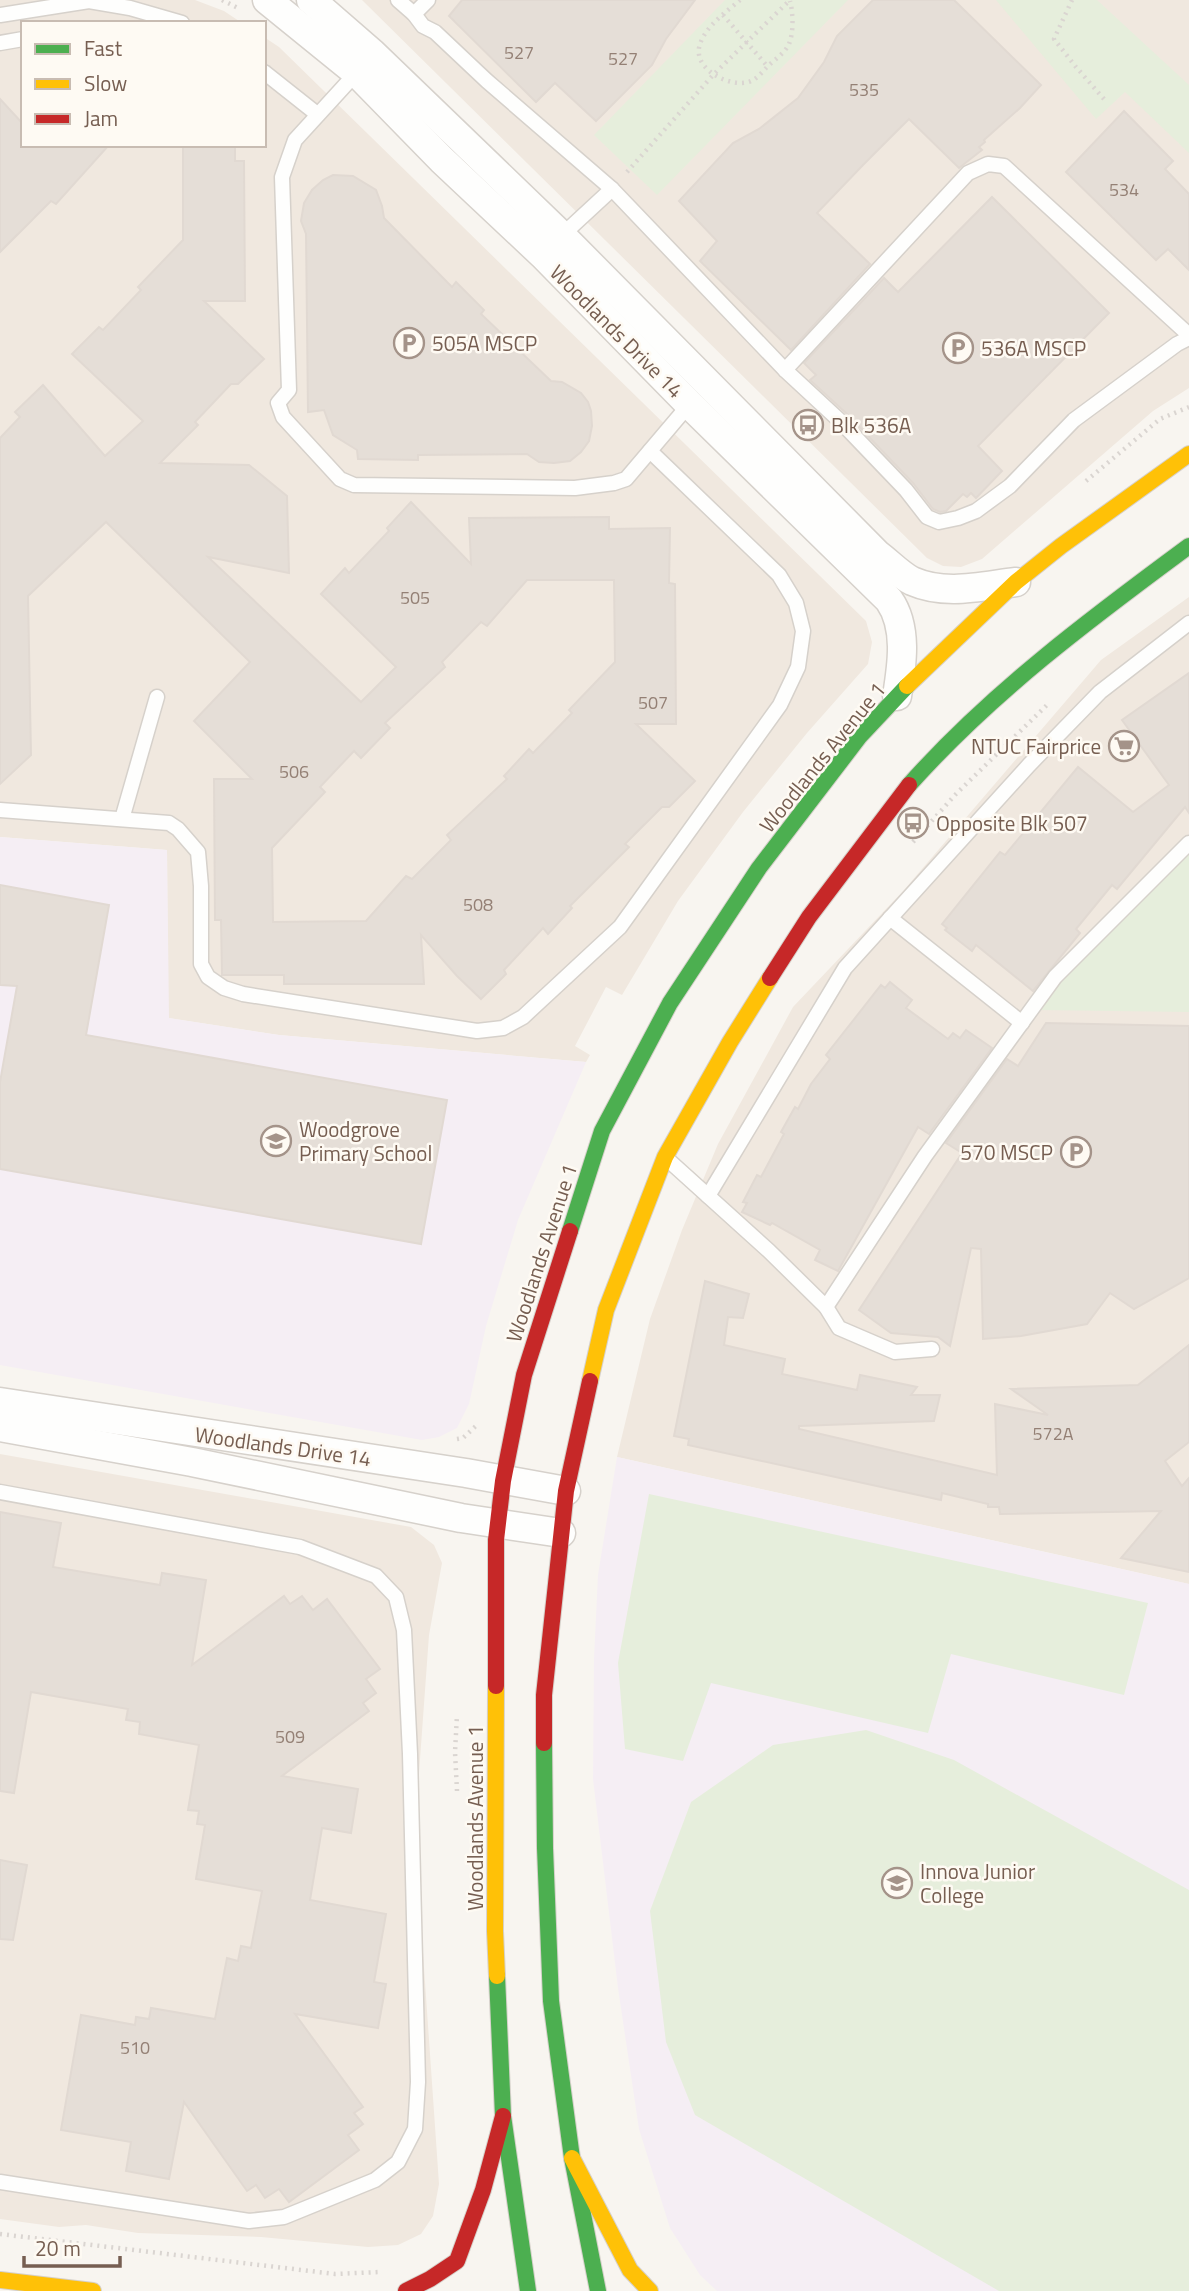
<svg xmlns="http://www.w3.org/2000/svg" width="1189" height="2291" viewBox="0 0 1189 2291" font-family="'Titillium Web',sans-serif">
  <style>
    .residential { fill: #f0e8df }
    .education { fill: #f5eef4 }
    .green { fill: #e6eedc }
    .building { fill: #e5ded7; stroke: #e1d9d2; stroke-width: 2; fill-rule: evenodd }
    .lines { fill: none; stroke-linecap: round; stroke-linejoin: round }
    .lane-casing { stroke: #d6d1cb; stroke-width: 17 }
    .street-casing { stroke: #d6d1cb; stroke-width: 31 }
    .fast-casing { stroke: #d6d1cb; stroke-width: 18 }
    .slow-casing { stroke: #d6d1cb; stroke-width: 18 }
    .jam-casing { stroke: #d6d1cb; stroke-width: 18 }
    .path { stroke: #dad5d1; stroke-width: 4.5; stroke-dasharray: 2 5; stroke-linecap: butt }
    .lane { stroke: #fefefd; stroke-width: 14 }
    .street { stroke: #fefefd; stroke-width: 28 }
    .fast { stroke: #4caf50; stroke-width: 16 }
    .slow { stroke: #ffc107; stroke-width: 16 }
    .jam { stroke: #c62828; stroke-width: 16 }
    .labels { text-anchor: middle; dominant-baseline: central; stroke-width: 5; stroke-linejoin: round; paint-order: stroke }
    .number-label { font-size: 18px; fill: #948075 }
    .street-label { font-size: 21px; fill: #765e51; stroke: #fefaf3 }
    .poi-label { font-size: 21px; fill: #765e51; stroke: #fefaf3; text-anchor: start }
  </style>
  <rect width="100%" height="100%" fill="#f8f5f0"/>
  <g class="residential">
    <path d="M0 0H195L224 11 242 23H23V145H264V37L279 47 866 621 872 642 868 664 807 733 743 812 678 901 622 995 606 987 575 1046 590 1055 586 1062 279 1035 168 1018 167 850 0 837Z"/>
    <path d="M362 0H1189V388L1153 411 982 559 961 567 943 566 927 558Z"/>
    <path d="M1189 597V1584L617 1457 650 1319 682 1230 718 1144 793 1007 904 890 1101 660Z"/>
    <path d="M0 1454 411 1527 434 1545 442 1563 429 1635 418 1787 416 1852 439 2184 433 2216 421 2234 398 2245 368 2247 261 2237 138 2233 86 2225 59 2227 0 2219Z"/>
  </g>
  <g class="education">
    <path d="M0 837 167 850 169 1018 279 1035 586 1062 518 1220 486 1326 469 1404 457 1428 439 1437 422 1440 0 1365Z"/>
    <path d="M617 1457 1189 1584V2291H717L700 2275 670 2228 639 2129 618 1988 593 1779 594 1659 598 1575Z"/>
  </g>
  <g class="green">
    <path d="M725 0H848L657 195 594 135Z"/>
    <path d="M996 0H1097L1189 85V153L1125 92 1096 119Z"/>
    <path d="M1189 847V1012L1034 1010 1057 978Z"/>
    <path d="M649 1494 1148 1603 1124 1695 951 1654 928 1733 711 1683 683 1761 625 1749 618 1663Z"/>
    <path d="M866 1730 954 1760 1189 1890V2291H999L695 2115 666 2042 650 1911 691 1802 773 1745Z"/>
  </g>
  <g class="building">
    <path d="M462 0H695L666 39 652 65 596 121 555 83 536 102 449 16Z"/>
    <path d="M873 0H954L1041 85 1020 108 984 140 985 142 979 147 982 150 959 168 909 119 863 165 817 213 870 264 791 350 700 261 717 241 679 201 733 143 759 129 798 98 824 62 837 36Z"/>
    <path d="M0 99 23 124V145H109L56 204 51 201 0 252Z"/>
    <path d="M1124 111 1173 161 1165 169 1189 194V270L1168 249 1156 260 1066 172Z"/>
    <path d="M183 145H235V161H244L245 301H204L264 359 238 384H231L195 422 198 425 160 463 249 465 287 496 289 573 208 557 361 702 396 667 321 594 345 568 349 573 389 531 387 528 411 502 471 564 469 518 609 517V529L670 528 669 583 675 584 676 724H636L695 781 669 807H662L625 844 629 847 570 906 572 908 548 934 543 928 504 970 506 974 481 999 457 976 421 935 424 984H284V975H222L221 920H215L214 779H252L194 721 250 662 106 522 28 596 31 755 0 784V438L20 417 15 412 43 385 105 456 143 421 72 354 99 327 103 330 141 290 138 287 183 240ZM527 580H614L615 662 569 710 572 713 533 753 529 749 504 776 507 779 447 835 451 840 412 879 406 876 366 921 273 922 272 848 325 792 320 787 354 751 361 758 390 728 385 723 445 667 442 662 481 622 487 626Z"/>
    <path d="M333 175 353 176 376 190 382 206 384 218 452 287 456 282 484 310 481 314 551 381 562 382 581 393 588 402 591 411 592 426 589 441 581 452 570 461 554 463 539 462 527 454 418 455V460L358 459 357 450 333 435 324 410 308 412 306 234 301 221 304 203 312 190 323 180Z"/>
    <path d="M992 197 1109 313 978 446 1002 471 976 498 971 493 967 497 963 494 946 511 940 512 933 509 913 483 846 413 810 380 816 375 804 363 884 278 898 292Z"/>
    <path d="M1189 673V813L1185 807 1117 889 1112 885 1076 929 1080 933 1033 991 976 945 972 951 945 930 947 928 942 924 1000 852 1005 855 1078 767 1133 812 1169 785 1122 720Z"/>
    <path d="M0 885 109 905 86 1035 447 1100 421 1244 0 1169V1082L17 986 0 985Z"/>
    <path d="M890 982 912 1000 906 1008 948 1039 953 1033 960 1038 966 1030 992 1048 929 1134 918 1127 838 1271 815 1260 820 1250 772 1223 770 1225 742 1212 747 1203 743 1202 757 1175 761 1177 784 1134 781 1132 795 1107 798 1109 811 1084 830 1059 826 1055 881 985 885 988Z"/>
    <path d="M1046 1023 1189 1026V1278L1134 1309 1110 1293 1087 1324 1021 1336 983 1339 981 1249 971 1248 950 1346 938 1337 891 1333 859 1310 962 1153 946 1143 1007 1059 1018 1066Z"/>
    <path d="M705 1281 749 1294 743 1318 728 1317 724 1345 785 1359 782 1374 857 1390 860 1375 917 1387 911 1395H940L934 1421 799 1426V1429L997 1475 995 1404 1048 1415 1011 1389 1138 1385 1189 1345V1442L1165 1461 1182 1486 1189 1478V1572L1121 1558 1161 1511 1000 1514 999 1507H988V1504L942 1493 941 1500 688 1445 689 1439 674 1436Z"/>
    <path d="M0 1512 61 1523 53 1567 160 1585 162 1573 206 1580 192 1665 284 1596 290 1604 302 1596 313 1610 327 1599 380 1669 366 1679 376 1693 363 1703 369 1711 282 1776 358 1789 351 1833 322 1828 310 1900 386 1914 374 1982 386 1984 378 2028 295 2014 363 2107 354 2113 363 2124 348 2135 359 2150 289 2202 279 2189 265 2198 256 2185 247 2191 184 2102 169 2179 126 2171 131 2142 61 2130 81 2015 135 2025 136 2017 149 2019 151 2008 215 2019 227 1958 238 1961 241 1946 251 1948 262 1891 196 1879 205 1825 197 1824 199 1811 188 1810 199 1745 139 1734 140 1722 126 1720 128 1709 31 1692 14 1793 0 1791Z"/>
    <path d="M0 1860 27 1865 13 1940 0 1939Z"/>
  </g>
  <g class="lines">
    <g class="lane-casing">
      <g id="lane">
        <path d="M398 0 414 14 423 26 435 32 487 81 612 189 785 370 839 420 906 490 927 517 939 522 958 518 976 511 1010 486 1074 420 1177 344 1189 338"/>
        <path d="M414 14 428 0"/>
        <path d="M0 15 89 1 130 8 182 23"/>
        <path d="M0 43 23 39"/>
        <path d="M359 70 295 140 282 177 289 390 278 403 283 417 340 479 354 485 575 488 614 483 626 479 693 400"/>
        <path d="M264 72 317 114"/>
        <path d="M559 238 612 189"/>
        <path d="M785 370 968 173 988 164 1004 166 1189 335"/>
        <path d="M0 810 169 823 178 829 198 852 201 886V964L208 977 224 988 243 994 477 1031 503 1028 523 1017 620 927 780 705 798 667 803 631 796 603 779 575 650 451"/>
        <path d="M122 819 157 697"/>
        <path d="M890 918 1022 1023"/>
        <path d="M666 1158 769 1251 826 1307 839 1328 895 1352 932 1349"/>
        <path d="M708 1196 845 968 1029 765 1100 692 1189 623"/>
        <path d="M826 1307 925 1156 1055 977 1189 843"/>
        <path d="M0 1492 300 1547 376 1576 396 1597 404 1630 410 1754 418 2082 415 2129 398 2162 375 2180 284 2217 249 2221 0 2182"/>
      </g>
    </g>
    <g class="street-casing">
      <g id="street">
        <path d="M267 0 357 73 442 160 543 255 689 404 889 600C908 627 902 665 897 696"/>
        <path d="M311 0 372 53 561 235 877 554C888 562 900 575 912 581 946 596 982 586 1016 582"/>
        <path d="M0 1402 466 1473 566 1491"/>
        <path d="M0 1427 192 1462 461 1518 561 1533"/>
      </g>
    </g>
    <g class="fast-casing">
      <g id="fast">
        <path d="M909 785C991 693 1090 619 1189 546"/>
        <path d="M570 1231 602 1131 670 1003 759 868 860 736 907 686"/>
        <path d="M544 1743 545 1848 551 2001 572 2158 598 2291"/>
        <path d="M497 1976 503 2116 528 2291"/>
      </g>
    </g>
    <g class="slow-casing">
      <g id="slow">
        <path d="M907 686 1016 582 1061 546 1189 454"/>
        <path d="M590 1381 606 1310 665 1157 730 1042 770 978"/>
        <path d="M496 1686 495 1931 497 1976"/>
        <path d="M572 2158 630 2270 650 2291"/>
        <path d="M0 2280 93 2291"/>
      </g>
    </g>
    <g class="jam-casing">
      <g id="jam">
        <path d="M770 978 809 917 909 785"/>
        <path d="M496 1686V1540L503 1481 524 1375 570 1231"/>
        <path d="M544 1743V1695L566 1491 590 1381"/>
        <path d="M406 2291 430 2279 457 2261 483 2190 503 2116"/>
      </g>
    </g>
    <g class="path">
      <path d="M222 0 238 8"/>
      <path d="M740 0C725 13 703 28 699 48 695 71 733 89 751 81 757 79 763 71 767 67 774 60 785 53 789 44 794 32 793 12 790 1"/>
      <path d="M1072 0 1054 39 1076 67 1104 99"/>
      <path d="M723 15 768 67"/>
      <path d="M627 172 714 74 790 0"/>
      <path d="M1086 481 1160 419 1189 407"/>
      <path d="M913 842 955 795 1049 703"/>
      <path d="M457 1439 463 1438 478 1424"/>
      <path d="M457 1791 455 1752 457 1715"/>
      <path d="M0 2234 335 2274 379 2272"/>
    </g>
    <use href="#lane" class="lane"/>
    <use href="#street" class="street"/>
    <use href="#fast" class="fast"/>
    <use href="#slow" class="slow"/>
    <use href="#jam" class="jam"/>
  </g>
  <defs>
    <g id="parking-ring" transform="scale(1.575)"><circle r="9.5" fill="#fefaf3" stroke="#a49389" stroke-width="1.5"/><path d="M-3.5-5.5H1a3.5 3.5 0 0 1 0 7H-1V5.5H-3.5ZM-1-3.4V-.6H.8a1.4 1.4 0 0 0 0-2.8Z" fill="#a49389"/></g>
    <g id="bus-ring" transform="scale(1.575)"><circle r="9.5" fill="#fefaf3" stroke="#a49389" stroke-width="1.5"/><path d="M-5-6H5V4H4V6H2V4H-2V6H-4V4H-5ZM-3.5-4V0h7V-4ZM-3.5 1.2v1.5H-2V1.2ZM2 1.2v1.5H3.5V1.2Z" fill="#a49389"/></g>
    <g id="supermarket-ring" transform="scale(1.575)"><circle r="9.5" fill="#fefaf3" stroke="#a49389" stroke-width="1.5"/><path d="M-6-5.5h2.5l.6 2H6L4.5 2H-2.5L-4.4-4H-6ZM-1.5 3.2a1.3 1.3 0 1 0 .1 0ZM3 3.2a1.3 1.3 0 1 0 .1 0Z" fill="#a49389"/></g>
    <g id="school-ring" transform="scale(1.575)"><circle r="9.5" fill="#fefaf3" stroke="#a49389" stroke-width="1.5"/><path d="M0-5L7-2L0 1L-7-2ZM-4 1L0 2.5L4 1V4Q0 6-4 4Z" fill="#a49389"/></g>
    <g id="university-ring" transform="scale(1.575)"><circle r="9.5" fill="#fefaf3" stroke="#a49389" stroke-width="1.5"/><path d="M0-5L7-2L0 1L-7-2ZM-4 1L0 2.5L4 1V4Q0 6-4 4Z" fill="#a49389"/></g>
  </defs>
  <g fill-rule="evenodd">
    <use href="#parking-ring" x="409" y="343"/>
    <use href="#parking-ring" x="958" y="348"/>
    <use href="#bus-ring" x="808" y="425"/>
    <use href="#supermarket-ring" x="1124" y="746"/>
    <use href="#bus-ring" x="913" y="823"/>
    <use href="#school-ring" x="276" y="1141"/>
    <use href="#parking-ring" x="1076" y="1152"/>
    <use href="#university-ring" x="897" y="1883"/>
  </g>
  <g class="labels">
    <g class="number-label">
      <text x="519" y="52">527</text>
      <text x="623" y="58">527</text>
      <text x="864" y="89">535</text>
      <text x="1124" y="189">534</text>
      <text x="415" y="597">505</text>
      <text x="653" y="702">507</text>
      <text x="294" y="771">506</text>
      <text x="478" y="904">508</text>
      <text x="1053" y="1433">572A</text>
      <text x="290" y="1736">509</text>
      <text x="135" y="2047">510</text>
    </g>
    <g class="street-label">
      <text transform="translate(617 331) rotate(45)">Woodlands Drive 14</text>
      <text transform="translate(822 757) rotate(-51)">Woodlands Avenue 1</text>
      <text transform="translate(541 1253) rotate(-72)">Woodlands Avenue 1</text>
      <text transform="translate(283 1446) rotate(8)">Woodlands Drive 14</text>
      <text transform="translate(475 1818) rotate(-90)">Woodlands Avenue 1</text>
    </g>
    <g class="poi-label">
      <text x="432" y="343">505A MSCP</text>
      <text x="981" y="348">536A MSCP</text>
      <text x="831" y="425">Blk 536A</text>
      <text x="1101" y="746" text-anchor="end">NTUC Fairprice</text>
      <text x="936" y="823">Opposite Blk 507</text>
      <text x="299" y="1129">Woodgrove<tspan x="299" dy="24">Primary School</tspan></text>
      <text x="1053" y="1152" text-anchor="end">570 MSCP</text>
      <text x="920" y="1871">Innova Junior<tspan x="920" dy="24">College</tspan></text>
    </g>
  </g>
  <rect x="21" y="21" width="245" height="126" fill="#fefaf3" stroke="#c8bcb2" stroke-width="2"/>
  <rect x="35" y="44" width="35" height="10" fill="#4caf50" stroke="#c8bcb2" stroke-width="2"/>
  <text x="84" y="56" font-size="21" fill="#765e51">Fast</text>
  <rect x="35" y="79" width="35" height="10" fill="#ffc107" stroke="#c8bcb2" stroke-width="2"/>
  <text x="84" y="91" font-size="21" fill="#765e51">Slow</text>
  <rect x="35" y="114" width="35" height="10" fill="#c62828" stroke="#c8bcb2" stroke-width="2"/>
  <text x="84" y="126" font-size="21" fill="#765e51">Jam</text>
  <path d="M24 2256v10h96v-10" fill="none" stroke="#765e51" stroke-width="3.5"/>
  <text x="35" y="2256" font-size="21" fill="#765e51" stroke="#fefaf3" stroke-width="5" paint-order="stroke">20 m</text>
</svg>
